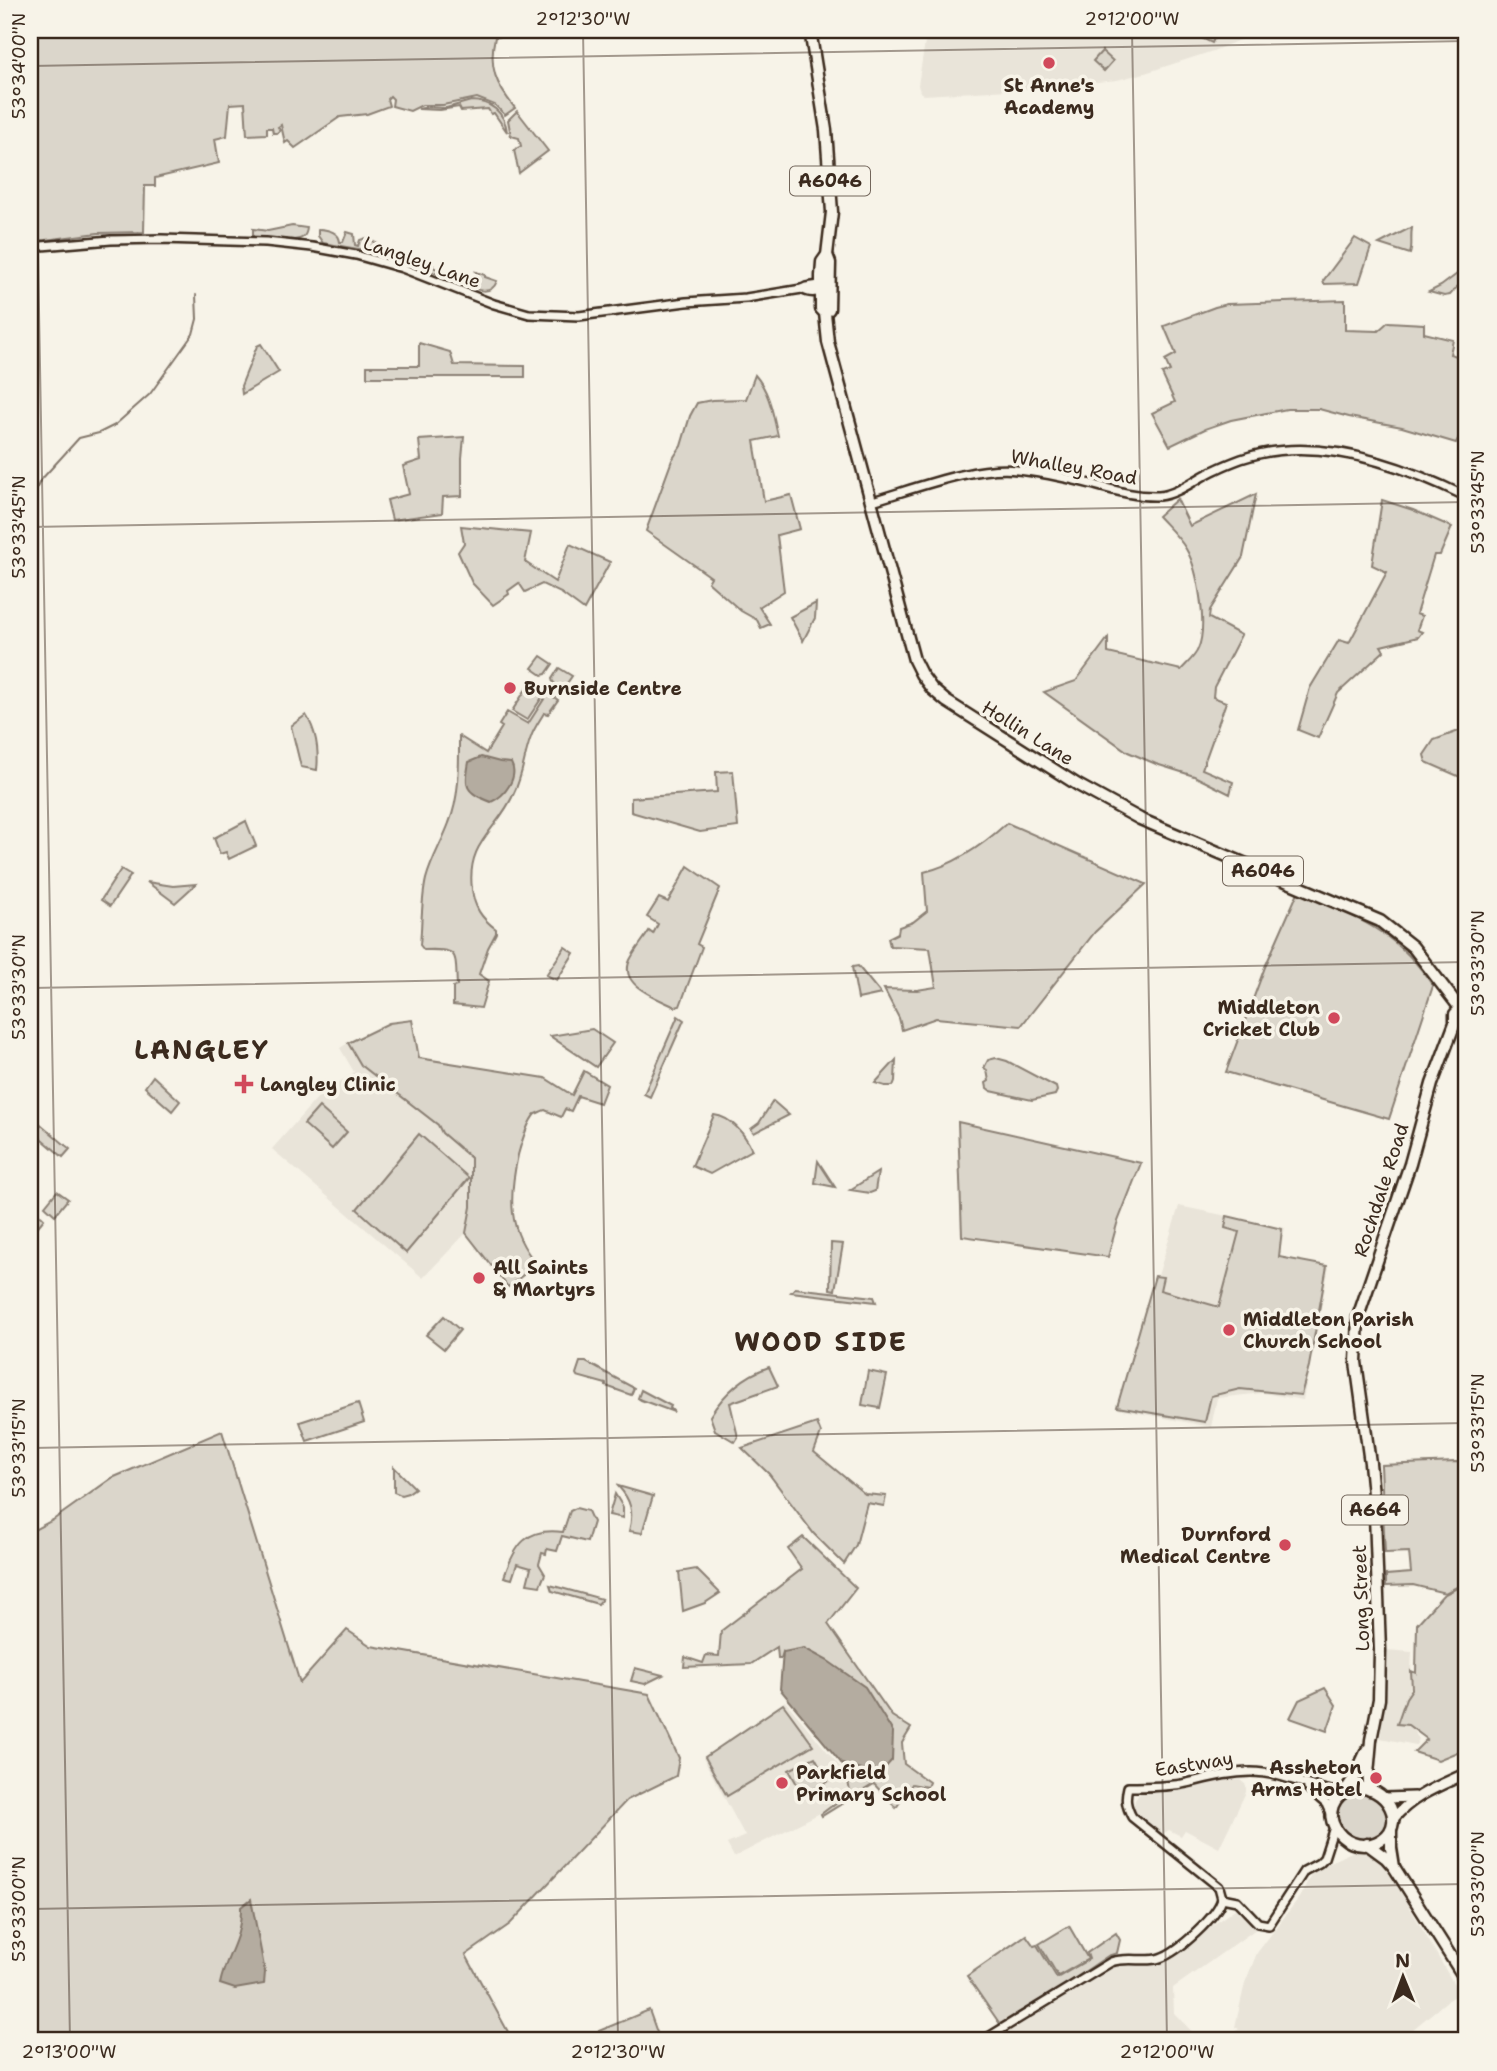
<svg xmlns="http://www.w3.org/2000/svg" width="1497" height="2071" viewBox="0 0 1497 2071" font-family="'Shantell Sans',sans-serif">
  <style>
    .built { fill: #e9e4d9 }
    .green { fill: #dbd6cb; stroke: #8b8074; stroke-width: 2 }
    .water { fill: #b4aca0; stroke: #84786c; stroke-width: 2 }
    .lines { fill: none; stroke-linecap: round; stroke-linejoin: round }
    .stream { stroke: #84786c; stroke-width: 2 }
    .tertiary-casing { stroke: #3b2a1e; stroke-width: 12 }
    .secondary-casing { stroke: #3b2a1e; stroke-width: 14 }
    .primary-casing { stroke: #3b2a1e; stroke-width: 15 }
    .tertiary { stroke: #f7f3e8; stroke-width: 7 }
    .secondary { stroke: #f7f3e8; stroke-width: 9 }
    .primary { stroke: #f7f3e8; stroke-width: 10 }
    .ticks { fill: none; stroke: #3b2a1e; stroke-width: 2; stroke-opacity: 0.45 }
    .poi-dot { fill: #d1495b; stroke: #f7f3e8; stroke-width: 2.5 }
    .labels { text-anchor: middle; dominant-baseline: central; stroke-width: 7; stroke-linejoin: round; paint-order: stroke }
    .shield { fill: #f7f3e8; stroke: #73665b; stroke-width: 2 }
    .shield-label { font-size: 18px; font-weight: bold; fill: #3b2a1e }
    .poi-label { font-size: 19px; font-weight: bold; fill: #3b2a1e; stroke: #f7f3e8; text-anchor: start }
    .street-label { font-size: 19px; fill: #3b2a1e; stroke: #f7f3e8 }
    .district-label { font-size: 26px; font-weight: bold; letter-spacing: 2px; fill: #3b2a1e; stroke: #f7f3e8 }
    .neatline { fill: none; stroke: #3b2a1e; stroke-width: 2.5 }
    .ticks-label { font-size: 18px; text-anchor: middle; fill: #3b2a1e }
  </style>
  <rect width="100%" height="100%" fill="#f7f3e8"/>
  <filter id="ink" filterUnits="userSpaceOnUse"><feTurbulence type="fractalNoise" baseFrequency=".0143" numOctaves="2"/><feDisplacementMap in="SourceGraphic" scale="14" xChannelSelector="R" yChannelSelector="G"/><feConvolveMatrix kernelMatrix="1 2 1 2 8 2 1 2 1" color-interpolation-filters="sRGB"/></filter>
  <g filter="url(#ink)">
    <g class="built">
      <path d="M927 30H1263L1213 51 1145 73 1117 80 1025 89 924 95 920 92 918 85Z"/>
      <path d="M348 1043 361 1065 438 1125 442 1133 469 1156 472 1161 471 1207 466 1233 423 1278 272 1149 318 1097 354 1072 340 1048Z"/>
      <path d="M1179 1206 1285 1228 1279 1257 1329 1267 1303 1400 1263 1393 1217 1398 1211 1427 1118 1409Z"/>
      <path d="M1386 1650 1412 1652 1410 1689 1396 1724 1411 1727 1419 1739 1416 1745 1380 1738 1386 1691Z"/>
      <path d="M785 1701 847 1775 849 1791 820 1813 734 1857 727 1844 745 1836 703 1758Z"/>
      <path d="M1231 1779 1240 1780 1246 1785V1792L1219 1848 1185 1830 1181 1836 1169 1830 1163 1834 1137 1814 1133 1807 1135 1800 1140 1793 1181 1790Z"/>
      <path d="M1358 1849 1377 1856 1398 1887 1459 1993 1448 2000 1399 2041H1219L1239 2029 1235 2027 1245 1983 1257 1953 1301 1895 1313 1870Z"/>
      <path d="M1235 1909 1256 1929 1173 1988 1174 2013 1201 2041H997L995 2036 1105 1971 1128 1961 1145 1963 1164 1960Z"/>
    </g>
    <g class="green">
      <path d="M30 30H500L499 37H495C488 67 496 85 515 108L505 115 495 105 477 98 443 105H422L410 111 392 106 393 99 390 96 387 99 389 106 367 114 340 117 295 148 288 141 285 143 281 125 278 127 280 130 277 133H273L272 128H267V134L247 135 245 103 230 104 227 136 215 139 219 163 155 178V186H145L144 232 98 233 30 242Z"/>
      <path d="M1185 30H1218L1212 43Z"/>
      <path d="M1102 51 1113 61 1104 71 1093 61Z"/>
      <path d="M471 101C490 101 505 112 507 132L494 113 491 114 488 109 461 111 459 107 440 110 418 109 428 107 446 108Z"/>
      <path d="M517 111 548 151 519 173 514 150 521 146 519 138 511 136 508 120Z"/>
      <path d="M292 226 307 228C306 237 302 239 294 240L253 237V229L268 231Z"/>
      <path d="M1412 228C1410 238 1413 245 1410 254L1379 244 1408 229Z"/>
      <path d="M320 229C329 230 339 232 340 242H343L347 232 354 234 355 245 358 246 360 240 366 238 382 246 381 249 404 257 403 260 364 250 323 243 318 236V230Z"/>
      <path d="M1355 238 1371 247 1359 283 1324 284 1323 281Z"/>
      <path d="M408 256 417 262 422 259 423 264 433 265 432 267 455 275 453 280 406 262Z"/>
      <path d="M476 272 485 275V277L497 281C490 300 469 286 455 281L458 274 476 280 478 276Z"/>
      <path d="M1457 274 1463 280 1450 295 1444 296 1429 292 1441 286Z"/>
      <path d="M1345 300V330L1378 331 1388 322 1424 324V333L1453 340 1450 354 1467 359V421L1456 443 1402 427 1349 417 1319 409H1287L1231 420 1205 429 1170 446 1152 413 1175 402 1162 374 1170 371 1165 360 1176 354 1164 326 1215 307 1227 304Z"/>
      <path d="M419 343 450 352 454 365 525 366V377H367V366H419Z"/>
      <path d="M261 344 279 372 242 394 241 386 257 346Z"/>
      <path d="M755 375C770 392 773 415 778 436L754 441 764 501 791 495 800 529 777 535 784 591 759 607 770 624 761 628 757 620 741 611 708 582 711 577 646 531 672 460 681 446 690 416 697 403 712 400 746 399Z"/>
      <path d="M464 437 462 458V496L443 497 442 513 392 520 387 500 409 494 403 466 421 460 419 440Z"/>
      <path d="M1256 494 1243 557 1210 610 1209 618 1241 635 1214 687 1213 697 1226 702 1202 769 1233 782 1230 794 1194 776 1156 764 1128 752 1044 692 1076 681 1108 638V653L1181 670C1186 664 1195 657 1198 649 1208 627 1198 569 1186 549 1179 537 1167 526 1158 516L1177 499 1190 526Z"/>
      <path d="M1382 500 1413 510 1452 527 1440 555H1434L1416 614 1422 616 1417 630 1422 632 1418 637 1381 646 1384 651 1338 693 1318 738 1298 730 1310 688 1339 640 1349 643 1387 572 1372 565Z"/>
      <path d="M461 526 531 533 525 562 555 582 570 544 610 562 584 610 561 593 542 584 525 592 519 583 508 591 509 594 493 605 472 583 458 552 464 543Z"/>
      <path d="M816 603 815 618 803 641 790 617Z"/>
      <path d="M541 656 553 664 546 674 542 675 532 668Z"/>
      <path d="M559 668 572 676 563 689 553 682 552 679Z"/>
      <path d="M530 683 545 693 527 720 512 711Z"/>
      <path d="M548 693 558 700 548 714 544 713C540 720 534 728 531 737 524 755 523 775 514 793 498 831 466 841 472 889 474 907 481 918 496 929V933L488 948 479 974 489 981 481 1008 453 1005V987L457 986C455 952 460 949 424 950L420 945C422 924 421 901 426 879 431 860 442 842 449 823 460 796 459 765 459 736L486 753 502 727 499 725 507 712 528 724Z"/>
      <path d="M306 715C317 732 319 751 317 770L301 767 291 726Z"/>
      <path d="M1467 728V780L1426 762 1424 755 1434 740Z"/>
      <path d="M733 771 738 827 700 832 631 812V798L717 792 716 772Z"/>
      <path d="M246 821 256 846 229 859 226 852 220 854 214 838Z"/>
      <path d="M1007 823 1146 884 1095 932 1021 1026 936 1018 902 1030 899 1018 884 989 917 990 936 987 930 948 890 946 888 938 898 933 899 927 913 922 927 911 924 872C954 865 984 844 1007 823Z"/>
      <path d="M688 866 720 888 697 944 702 947 680 1006 675 1007C658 998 618 986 630 960 635 950 643 941 649 931L653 934 658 924 647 917 659 898 668 902Z"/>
      <path d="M121 869 131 875 110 906 101 900Z"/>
      <path d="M147 882 173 886 196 884 175 903Z"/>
      <path d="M1298 892C1355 917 1397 930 1433 986L1389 1119 1226 1072 1265 967Z"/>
      <path d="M565 947 574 953 557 980 546 975Z"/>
      <path d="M858 966 881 994 858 999 852 967Z"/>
      <path d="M678 1016 684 1020 650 1097 644 1094Z"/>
      <path d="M412 1020 419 1058 545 1078 572 1095 584 1071 607 1085 600 1103 578 1096 571 1111 565 1109 561 1117 545 1110C544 1110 536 1114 535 1114 527 1123 521 1144 518 1155 509 1196 507 1231 537 1264L508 1287 466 1233 471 1207V1158L442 1133 438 1125 361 1065 348 1043 389 1023Z"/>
      <path d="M592 1029 613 1043 596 1067 550 1036Z"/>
      <path d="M996 1058 1007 1061 1056 1087 1057 1091 1055 1095 1032 1100 991 1091 987 1088 986 1083 989 1081 987 1070 984 1068 988 1060Z"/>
      <path d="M896 1060 895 1081 893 1086H885L875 1083Z"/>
      <path d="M153 1076 180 1101 172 1111 145 1087Z"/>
      <path d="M773 1101 789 1115 754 1133 751 1129 759 1123Z"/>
      <path d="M319 1107 347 1132 332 1149 304 1124Z"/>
      <path d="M30 1115 70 1149 63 1157 30 1129Z"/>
      <path d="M714 1115C731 1117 745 1134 752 1150L710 1174 692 1166Z"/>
      <path d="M958 1122 1141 1163 1117 1224 1108 1257 962 1236Z"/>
      <path d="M419 1134 469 1178 406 1253 357 1209Z"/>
      <path d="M818 1161 835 1187 815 1183Z"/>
      <path d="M878 1172 875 1191 870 1193 850 1190Z"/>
      <path d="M57 1191 68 1199 55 1215 45 1206Z"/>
      <path d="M30 1206 44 1219 30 1236Z"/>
      <path d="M1227 1216 1282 1229 1279 1257 1327 1266 1309 1366 1301 1395 1240 1389 1211 1396 1205 1422 1117 1407 1155 1276 1163 1277 1160 1290 1219 1307 1239 1232 1225 1228Z"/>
      <path d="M831 1243 843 1244 835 1290 830 1289Z"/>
      <path d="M795 1288 874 1297 876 1302 791 1292Z"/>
      <path d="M444 1316 460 1330 444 1349 426 1335Z"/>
      <path d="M580 1362H586L634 1388 631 1395 606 1386V1384L577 1376 576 1374Z"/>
      <path d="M769 1367 778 1386 730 1403 738 1437 735 1442 715 1430 710 1416C725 1392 743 1376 769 1367Z"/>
      <path d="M868 1371 887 1375 880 1408 862 1405Z"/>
      <path d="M641 1390 671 1406 670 1408 674 1412 641 1400 638 1398Z"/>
      <path d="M358 1403 364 1422 307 1441 300 1422Z"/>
      <path d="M817 1423 821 1433 814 1452 865 1494 886 1496 884 1506 867 1503 856 1545 844 1564 814 1534 769 1474 742 1448Z"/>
      <path d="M222 1431 300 1683 347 1630 371 1646 649 1694 679 1758 676 1776 627 1800 510 1924 466 1955 513 2041H30V1532L53 1520 112 1478Z"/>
      <path d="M1456 1462 1467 1463V1582L1445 1593 1413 1585 1386 1586V1575L1411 1573 1409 1552 1385 1553 1381 1465Z"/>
      <path d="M394 1467 415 1488 408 1493 401 1495 394 1492Z"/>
      <path d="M618 1486 653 1496 642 1533 629 1531C634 1512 631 1500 618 1486Z"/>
      <path d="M615 1494 623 1507V1518L609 1515Z"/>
      <path d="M576 1508 588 1511 593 1522 587 1542 562 1536 557 1551 547 1549 546 1554 542 1553 539 1564 545 1574 540 1586 527 1584 531 1568 517 1564 512 1579 504 1577C515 1545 526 1527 563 1532L570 1511Z"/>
      <path d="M803 1537 856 1588 828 1624 892 1716 911 1728 902 1743 904 1764 929 1782 927 1787 912 1784 896 1808 874 1784 822 1816 821 1814 850 1792 847 1775 842 1764 854 1768 783 1652 781 1658H778L777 1647 751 1664 684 1667 685 1657 703 1663 706 1655 719 1656 721 1631 802 1569 788 1549Z"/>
      <path d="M696 1569 720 1593 705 1603 683 1611 679 1572Z"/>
      <path d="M1467 1583V1748L1438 1760 1414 1752 1427 1739 1408 1725 1397 1724 1406 1698 1412 1689 1411 1671 1416 1673 1417 1624 1443 1595Z"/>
      <path d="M550 1585 602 1599 598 1604 552 1591Z"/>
      <path d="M635 1668 663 1675 645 1684 631 1681Z"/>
      <path d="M1325 1688 1336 1705 1327 1731 1290 1718 1299 1700Z"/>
      <path d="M783 1704 813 1745 727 1796 705 1757Z"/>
      <path d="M815 1757 828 1781 803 1795 789 1770Z"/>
      <path d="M1353 1793 1368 1794 1385 1805C1402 1848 1335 1850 1336 1814 1337 1803 1344 1797 1353 1793Z"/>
      <path d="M1069 1926 1088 1959 1058 1976 1039 1944Z"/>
      <path d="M1116 1933 1120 1940 1117 1953 1108 1956 1062 1987 1000 2024 967 1976 1026 1935 1034 1946 1037 1945 1057 1978 1089 1959 1087 1953Z"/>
      <path d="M649 2010 660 2041H575Z"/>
    </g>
    <g class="water">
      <path d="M481 757 500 762 511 763C519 777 505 796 491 802 466 792 464 789 469 762Z"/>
      <path d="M804 1648 828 1661 865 1687 893 1732 892 1760 885 1768 870 1773 842 1764 780 1689 783 1652Z"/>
      <path d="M251 1899 265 1972 264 1984 235 1989 220 1984C226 1954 242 1940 241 1907Z"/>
    </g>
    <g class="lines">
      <path class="stream" d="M30 503 40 481 79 438 99 433 115 425 150 394 193 334 197 319 196 295"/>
      <g class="tertiary-casing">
        <g id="tertiary">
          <path d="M30 247 111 240 161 239 266 242 312 247 356 255 402 268 494 304 529 314 579 316 686 302 746 298 802 289"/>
          <path d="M820 285 828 289C819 292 810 295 802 289L806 287Z"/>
          <path d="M872 501C914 489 975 465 1017 470 1042 472 1067 478 1091 484 1113 490 1135 497 1159 496 1179 494 1198 477 1217 469 1225 465 1233 462 1241 459 1315 433 1401 464 1467 497"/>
          <path d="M1308 1788 1326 1804 1331 1815"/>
          <path d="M1222 1898 1219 1887 1132 1817C1126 1806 1125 1799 1128 1787 1146 1787 1164 1787 1182 1784 1205 1779 1227 1772 1251 1772 1282 1772 1311 1789 1341 1793"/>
          <path d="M1222 1898 1237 1901 1258 1923 1269 1925 1304 1871 1319 1863 1324 1858 1334 1827"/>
          <path d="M982 2041 1111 1962C1128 1956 1145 1963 1160 1958 1178 1952 1218 1916 1222 1898"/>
        </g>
      </g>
      <g class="secondary-casing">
        <g id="secondary">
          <path d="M1385 1798 1414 1797"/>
          <path d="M1393 1819C1413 1795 1439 1786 1467 1773"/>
        </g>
      </g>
      <g class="primary-casing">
        <g id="primary">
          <path d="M810 30 826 130 832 212 827 255 822 262 821 276V309L825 313 828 342 914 660 921 674 932 689 946 701 1078 785 1140 819 1380 921 1413 947 1466 1016"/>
          <path d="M825 313 829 309 830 263 827 255"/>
          <path d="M1352 1788C1388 1783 1410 1827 1377 1842 1341 1858 1309 1805 1352 1788Z"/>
          <path d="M1346 1790 1354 1778 1367 1750"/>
          <path d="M1370 1790 1368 1774 1371 1740 1379 1699 1380 1650 1375 1515 1370 1463 1356 1362 1358 1317 1410 1164 1432 1084 1455 1023V1014L1467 1003"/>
          <path d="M1391 1830V1848L1394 1867"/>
          <path d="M1367 1844 1386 1858 1394 1867 1467 1982"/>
        </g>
      </g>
      <use href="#tertiary" class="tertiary"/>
      <use href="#secondary" class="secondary"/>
      <use href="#primary" class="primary"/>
    </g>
  </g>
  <path class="ticks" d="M34 30 70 2041M583 30 618 2041M1132 30 1167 2041M30 66 1467 41M30 527 1467 502M30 988 1467 962M30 1448 1467 1423M30 1909 1467 1884"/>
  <g class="poi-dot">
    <circle cx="1049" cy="63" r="7"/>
    <circle cx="510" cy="688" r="7"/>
    <circle cx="1334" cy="1018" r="7"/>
    <path d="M240.5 1073.5h7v7h7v7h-7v7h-7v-7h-7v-7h7z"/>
    <circle cx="479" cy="1278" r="7"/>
    <circle cx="1229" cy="1330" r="7"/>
    <circle cx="1285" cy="1545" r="7"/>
    <circle cx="1376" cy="1778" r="7"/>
    <circle cx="782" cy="1783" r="7"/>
  </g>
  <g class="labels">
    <g class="shield">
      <rect x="790" y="166.5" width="80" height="29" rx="5"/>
      <rect x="1223" y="856.5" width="80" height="29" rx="5"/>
      <rect x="1342" y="1495.5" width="66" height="29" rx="5"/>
    </g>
    <g class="shield-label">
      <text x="830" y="181">A6046</text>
      <text x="1263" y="871">A6046</text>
      <text x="1375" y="1510">A664</text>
    </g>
    <g class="poi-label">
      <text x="1049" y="85" text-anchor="middle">St Anne's<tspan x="1049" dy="22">Academy</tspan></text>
      <text x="524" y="688">Burnside Centre</text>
      <text x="1320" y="1007" text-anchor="end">Middleton<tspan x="1320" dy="22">Cricket Club</tspan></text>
      <text x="260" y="1084">Langley Clinic</text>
      <text x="493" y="1267">All Saints<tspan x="493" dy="22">&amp; Martyrs</tspan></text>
      <text x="1243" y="1319">Middleton Parish<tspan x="1243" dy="22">Church School</tspan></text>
      <text x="1271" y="1534" text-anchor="end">Durnford<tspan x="1271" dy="22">Medical Centre</tspan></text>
      <text x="1362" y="1767" text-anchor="end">Assheton<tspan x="1362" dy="22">Arms Hotel</tspan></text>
      <text x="796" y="1772">Parkfield<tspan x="796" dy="22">Primary School</tspan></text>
    </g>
    <g class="street-label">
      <text transform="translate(422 262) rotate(19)">Langley Lane</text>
      <text transform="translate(1074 467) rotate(10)">Whalley Road</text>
      <text transform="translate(1028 733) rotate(32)">Hollin Lane</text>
      <text transform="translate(1381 1190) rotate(-72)">Rochdale Road</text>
      <text transform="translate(1361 1598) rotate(-92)">Long Street</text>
      <text transform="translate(1194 1764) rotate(-9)">Eastway</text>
    </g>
    <g class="district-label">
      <text x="202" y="1049">LANGLEY</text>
      <text x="821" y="1341">WOOD SIDE</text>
    </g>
  </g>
  <rect width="1497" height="2071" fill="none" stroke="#f7f3e8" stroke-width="77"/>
  <g transform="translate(1403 1977) rotate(359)" stroke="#f7f3e8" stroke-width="5" paint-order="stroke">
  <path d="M0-5L12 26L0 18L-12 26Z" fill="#3b2a1e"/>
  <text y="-10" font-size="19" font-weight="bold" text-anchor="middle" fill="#3b2a1e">N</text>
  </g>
  <rect x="38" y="38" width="1420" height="1994" class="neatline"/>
  <g class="ticks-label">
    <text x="583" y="25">2°12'30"W</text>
    <text x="1132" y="25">2°12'00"W</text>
    <text transform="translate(19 66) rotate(-90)" y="6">53°34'00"N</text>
    <text transform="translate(1478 502) rotate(-90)" y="6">53°33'45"N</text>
    <text transform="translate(19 527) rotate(-90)" y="6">53°33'45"N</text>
    <text transform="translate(1478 963) rotate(-90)" y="6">53°33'30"N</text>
    <text transform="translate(19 987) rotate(-90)" y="6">53°33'30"N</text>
    <text transform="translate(1478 1423) rotate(-90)" y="6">53°33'15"N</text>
    <text transform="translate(19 1448) rotate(-90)" y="6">53°33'15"N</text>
    <text transform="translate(1478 1884) rotate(-90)" y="6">53°33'00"N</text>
    <text transform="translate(19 1909) rotate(-90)" y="6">53°33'00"N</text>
    <text x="69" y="2058">2°13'00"W</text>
    <text x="618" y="2058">2°12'30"W</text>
    <text x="1167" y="2058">2°12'00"W</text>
  </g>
</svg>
